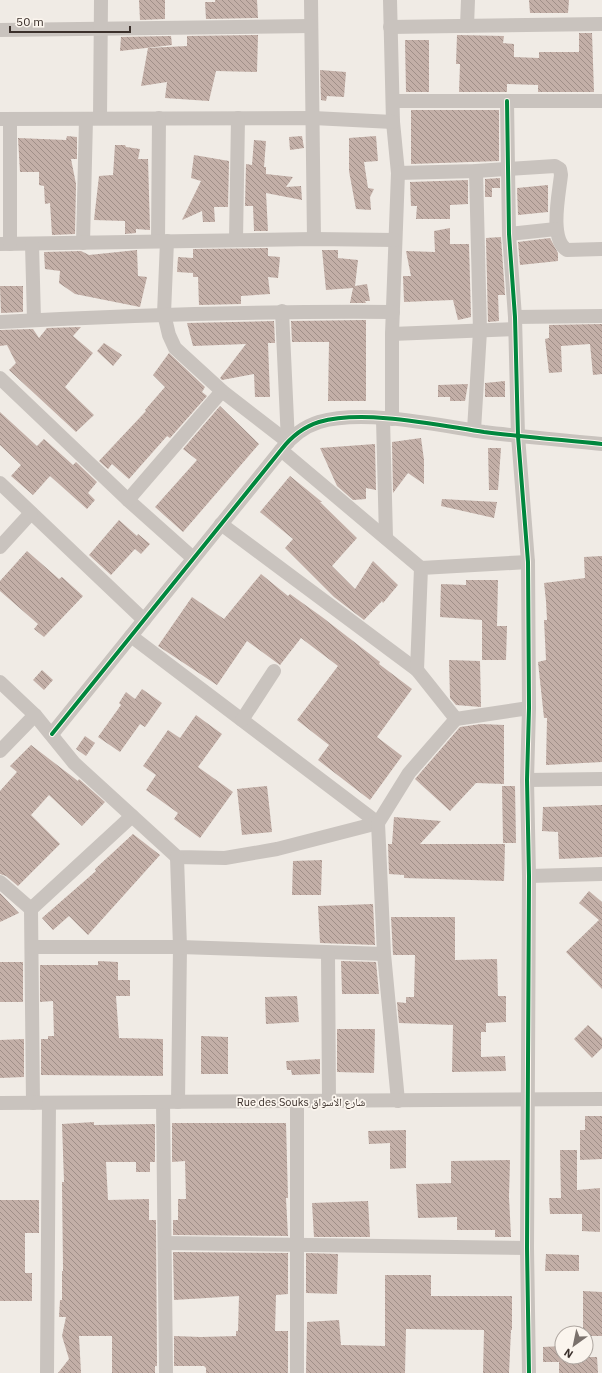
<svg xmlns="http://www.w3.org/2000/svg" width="602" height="1373" viewBox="0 0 602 1373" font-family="'IBM Plex Sans','Noto Naskh Arabic',sans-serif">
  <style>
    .building { fill: url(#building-back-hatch) }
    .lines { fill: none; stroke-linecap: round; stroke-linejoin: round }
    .street { stroke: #c9c3be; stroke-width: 14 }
    .cycleway-casing { stroke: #fbf5ee; stroke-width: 6 }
    .cycleway { stroke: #00873e; stroke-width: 4 }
    .labels { text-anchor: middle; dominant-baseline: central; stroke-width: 3.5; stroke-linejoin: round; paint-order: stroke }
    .street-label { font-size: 11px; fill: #3b302b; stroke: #fbf5ee }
  </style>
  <defs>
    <pattern id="building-back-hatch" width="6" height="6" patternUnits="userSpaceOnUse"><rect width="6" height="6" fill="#c3afa7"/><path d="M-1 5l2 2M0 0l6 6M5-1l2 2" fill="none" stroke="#a08f88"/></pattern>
  </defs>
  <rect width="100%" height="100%" fill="#f0ebe5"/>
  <g class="building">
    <path d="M139 0H165V19L140 20Z"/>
    <path d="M215 0H257L258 18 206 19 205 2H215Z"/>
    <path d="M529 0H569L568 13H530Z"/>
    <path d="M579 33H592L594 92H538V85L507 84V92H459L460 64H456L457 35 504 36 503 43 514 44V57L539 58V52H579Z"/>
    <path d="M258 35 257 72 216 71 209 101 165 98 167 82 141 86 148 48 187 46V36Z"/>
    <path d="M171 36 172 45 120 51 121 37Z"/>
    <path d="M405 40H429V92H406Z"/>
    <path d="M320 70 346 72 344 97 327 96 326 101 321 100Z"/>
    <path d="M411 110H499V161L411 164Z"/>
    <path d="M67 136 77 137V159H71L76 184 75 234 52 235 50 203 45 204 44 186 39 185V172H20L18 138 66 140Z"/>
    <path d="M302 136 304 148 290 150 289 137Z"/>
    <path d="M376 136 378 161 364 162 368 188 374 189 370 197 371 210 356 209 349 171V138Z"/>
    <path d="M254 140 266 141 264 167H266V174L293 177 286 187 301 186 302 200 266 193 268 231H254L253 206H245L246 164 252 165Z"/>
    <path d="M115 145H125L126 147 140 149 138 159H148L150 230 136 229V233L125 234V221L94 220 99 176 113 175Z"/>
    <path d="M194 155 229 161 228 207H214L215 222H203L202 211 182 220 201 181 191 178Z"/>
    <path d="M500 178V188H492V197H485V179Z"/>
    <path d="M468 180V204L450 205V219H416L417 206H411L410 182Z"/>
    <path d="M548 185V212L518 215 517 188Z"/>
    <path d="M450 228V244H469L471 317 458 320 453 300 404 302 403 276H411L406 251 435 252 434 231Z"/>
    <path d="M501 237 505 295H498L499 321 488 322 486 238Z"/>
    <path d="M550 238 558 253V261L520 265 518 242Z"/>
    <path d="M268 248V256L280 257 278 278 268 277 270 294 241 296V304L199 305 198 277H193V273L177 272 178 257 193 258V249Z"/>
    <path d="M137 250 138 276 147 277 140 307 75 294 59 283 60 271 45 269 44 252 81 251 89 255Z"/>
    <path d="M322 250H338V258L358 260 355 286 367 284 370 301H365L366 303H350L353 288 326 290Z"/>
    <path d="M0 286H23V312L1 313Z"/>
    <path d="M366 320V401H328L329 342H292L291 321Z"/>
    <path d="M274 321 275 343H268L270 397H255L254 374 222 380 220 378 246 344 193 346 187 323Z"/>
    <path d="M602 324V374L593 375 590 344 561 346 562 372 549 373 545 339 549 338V325Z"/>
    <path d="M80 327H81L73 336 93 353 65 387 94 415 76 432 9 370 16 363 7 345 0 346V330L33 329 39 338 47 328Z"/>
    <path d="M104 343 122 355 113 366 97 351Z"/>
    <path d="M169 353 205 387 202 392 207 396 170 438 167 436 129 479 112 464 108 469 99 461 146 411 145 410 165 387 153 375Z"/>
    <path d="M505 381V397H485V383Z"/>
    <path d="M468 384 465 401H450V397H438V385Z"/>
    <path d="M220 406 259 444 183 532 155 507 197 460 183 449Z"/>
    <path d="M0 412 37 446 44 439 73 465 76 462 97 482 88 493 95 500 87 509 50 476 33 495 11 476 21 465 0 445Z"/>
    <path d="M421 438 424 460V484L408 473 393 493 392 442Z"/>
    <path d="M375 444 376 490 366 488V499L353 500 337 486 320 448Z"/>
    <path d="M488 448H501L498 490H489Z"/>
    <path d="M290 476 322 502H320L357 538 332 566 355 589 373 561 398 585 383 603 382 601 364 620 334 597 285 548 293 539 260 512Z"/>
    <path d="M442 499 497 502 494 518 441 506Z"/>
    <path d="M119 520 137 536 138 534 150 544 141 554 135 549 111 575 89 555Z"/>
    <path d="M27 551 59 579 62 577 83 596 44 637 34 629 38 624 0 591V581Z"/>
    <path d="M602 556V762L546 765 547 718H544L538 662 546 660 544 620H547L546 601 544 583 585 578 584 557Z"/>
    <path d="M261 574 288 596 290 594 322 617 380 662 379 664 412 689 377 737 402 756 370 800 318 760 329 745 297 720 338 666 301 638 280 665 247 641 217 685 158 646 192 597 224 619Z"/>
    <path d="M466 580H498L497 626H507L506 660H482V620L440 617 441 584 466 585Z"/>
    <path d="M449 660 480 661 481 707 456 705 450 698Z"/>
    <path d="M42 670 53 680 44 690 33 680Z"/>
    <path d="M142 689 162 703 145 727 140 724 120 752 98 737 121 705 119 703 126 692 135 699Z"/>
    <path d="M196 715 222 734 198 767 233 792 200 838 174 819 178 813 146 790 156 775 143 766 168 730 180 738Z"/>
    <path d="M481 724 504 725V784L476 783 450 811 415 779 460 727Z"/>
    <path d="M85 736 95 743 86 756 76 749Z"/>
    <path d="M31 745 78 781 79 779 105 802 82 826 49 795 31 815 60 844 18 886 6 876 0 874V791L17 772 10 766Z"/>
    <path d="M267 786 272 832 242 835 237 789Z"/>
    <path d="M502 786H515L516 843H503Z"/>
    <path d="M602 805V857L559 859 558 832 542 831 543 807Z"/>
    <path d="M394 817 441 821 420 844H505L504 881 404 878V875L389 874 388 844H392Z"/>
    <path d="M133 834 160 855 88 935 69 916 53 930 42 918 96 871 95 869Z"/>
    <path d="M322 860 321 895H292L293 861Z"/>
    <path d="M589 891 602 902V989L566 952 599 920 579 903Z"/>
    <path d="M0 893 19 913 0 922Z"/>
    <path d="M373 904 375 945 320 943 318 906Z"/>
    <path d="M391 917H455V960L497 959 498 996H506V1022L486 1023V1032H481V1057L505 1056 506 1071 452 1072 453 1025 399 1023 397 1002 406 1003V997H414L415 955H393Z"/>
    <path d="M98 961 118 962V980H130V996H116L119 1038 163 1039V1076L41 1075V1039H48V1036H54L53 1001 40 1002V965H98Z"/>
    <path d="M341 961 376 962 379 994H342Z"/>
    <rect x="0" y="962" width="23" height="40"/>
    <path d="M297 996 299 1022 266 1024 265 997Z"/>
    <path d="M588 1025 602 1038V1048L592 1058 574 1039Z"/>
    <path d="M337 1029H375L374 1073 337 1072Z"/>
    <path d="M201 1036 228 1037V1074H201Z"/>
    <path d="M24 1039V1077L0 1078V1040Z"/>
    <path d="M320 1059V1074L292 1075 291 1070H287L286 1061Z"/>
    <path d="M585 1116H602V1159L580 1160V1130H585Z"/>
    <path d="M94 1122V1125L155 1124V1162H150V1172H136V1162H106L108 1200 149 1199V1220H156L157 1366H155V1373H112V1336H79L81 1373H58L69 1359 62 1336 66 1317H59L60 1300H62V1271H63L62 1182H64L62 1124Z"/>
    <path d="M172 1123H286L288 1198H286L288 1236 173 1235V1220H178V1199H186L185 1161 172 1162Z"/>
    <path d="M406 1130V1168L390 1169V1143L369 1144 368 1131Z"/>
    <path d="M560 1150H577V1190L600 1188V1232L582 1231V1214H550L549 1198H561Z"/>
    <path d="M510 1160 509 1197 511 1237H495V1230H457V1217L418 1218 416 1184 451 1183V1161Z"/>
    <path d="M0 1200H39V1233H25V1273H32V1301H0Z"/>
    <path d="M368 1201 370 1237H314L312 1203Z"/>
    <path d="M173 1252 288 1253V1294L276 1295 275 1331H288V1373H206V1368L204 1366H174V1336L201 1337 236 1336V1331H238L239 1296 174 1300Z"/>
    <path d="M306 1253 338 1254 337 1294 306 1293Z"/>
    <path d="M546 1254 579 1255V1271H545Z"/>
    <path d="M385 1275H431V1296H512V1330H511L509 1373H483L484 1330 406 1329 405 1373H306L307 1322 339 1320 341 1345 385 1346Z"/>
    <path d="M583 1291 602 1292V1336H586V1333H583Z"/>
    <path d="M562 1346V1357H597L598 1373H559V1362H543V1347Z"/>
  </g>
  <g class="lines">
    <g class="street">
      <path d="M311 0 314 239"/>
      <path d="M390 0 393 122 398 173 392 334V419"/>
      <path d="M467 26 468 0"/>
      <path d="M390 27 602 24"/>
      <path d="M0 30 311 26"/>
      <path d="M393 101H602"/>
      <path d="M507 101 509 234 515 317 518 436 528 562 529 708 527 780 529 876 527 1248 529 1373"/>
      <path d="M100 118 101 0"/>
      <path d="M0 119 313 118 393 122"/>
      <path d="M398 173 476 171 555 166 560 169 561 175C559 194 549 239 567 250L602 249"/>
      <path d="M509 234 556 229"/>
      <path d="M236 240 238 118"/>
      <path d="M158 241 159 118"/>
      <path d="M167 241 164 314 169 335 175 348 222 391 288 442"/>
      <path d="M83 243 86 119"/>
      <path d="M0 244 314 239 395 240"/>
      <path d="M10 244V119"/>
      <path d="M32 244 34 320"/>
      <path d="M282 311 288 442"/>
      <path d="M515 317 602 316"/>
      <path d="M0 322C131 315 262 311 393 312"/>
      <path d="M392 334 515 329"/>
      <path d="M0 378 128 500 193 558"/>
      <path d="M383 419 386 538"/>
      <path d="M474 430 480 331 476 171"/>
      <path d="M281 450 421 568"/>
      <path d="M0 483 144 620"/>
      <path d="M128 500 222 391"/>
      <path d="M221 524 417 670 456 719"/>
      <path d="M0 547 31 513"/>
      <path d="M131 636 378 823"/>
      <path d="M417 670 421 568 528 562"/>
      <path d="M0 682 35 715 74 763 177 857 225 858 277 849 378 823"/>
      <path d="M242 720 274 671"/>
      <path d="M52 734 281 450C291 437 303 427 319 422 364 409 437 425 484 432 524 437 563 440 602 444"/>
      <path d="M0 751 35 715"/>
      <path d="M527 780 602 779"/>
      <path d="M177 857 180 947 178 1102"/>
      <path d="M529 876 602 874"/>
      <path d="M0 882 31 909 33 1103"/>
      <path d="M31 909 132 816"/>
      <path d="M32 947H180L384 954"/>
      <path d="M328 953 329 1101"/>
      <path d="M398 1101 384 954 378 823 409 773 456 719 529 708"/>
      <path d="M163 1102 166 1373"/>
      <path d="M0 1103 602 1099"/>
      <path d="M165 1243 527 1248"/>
      <path d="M47 1373 49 1103"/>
      <path d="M297 1373V1101"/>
    </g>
    <g class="cycleway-casing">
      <g id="cycleway">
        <path d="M507 101 509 234 515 317 518 436 528 562 529 708 527 780 529 876 527 1248 529 1373"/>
        <path d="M52 734 281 450C291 437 303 427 319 422 364 409 437 425 484 432 524 437 563 440 602 444"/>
      </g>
    </g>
    <use href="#cycleway" class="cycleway"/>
  </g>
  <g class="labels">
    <g class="street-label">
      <text x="301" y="1102">Rue des Souks شارع الأسواق</text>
    </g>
  </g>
  <g transform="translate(574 1345) rotate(213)"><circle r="19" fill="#fbf5ee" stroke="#aea6a0"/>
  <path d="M0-3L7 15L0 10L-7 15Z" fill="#7a716c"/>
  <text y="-6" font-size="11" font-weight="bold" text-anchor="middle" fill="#3b302b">N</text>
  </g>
  <path d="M10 26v6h120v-6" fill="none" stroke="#3b302b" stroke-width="2"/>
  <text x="16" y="26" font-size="12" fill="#3b302b" stroke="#fbf5ee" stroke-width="3" paint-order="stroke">50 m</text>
</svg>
